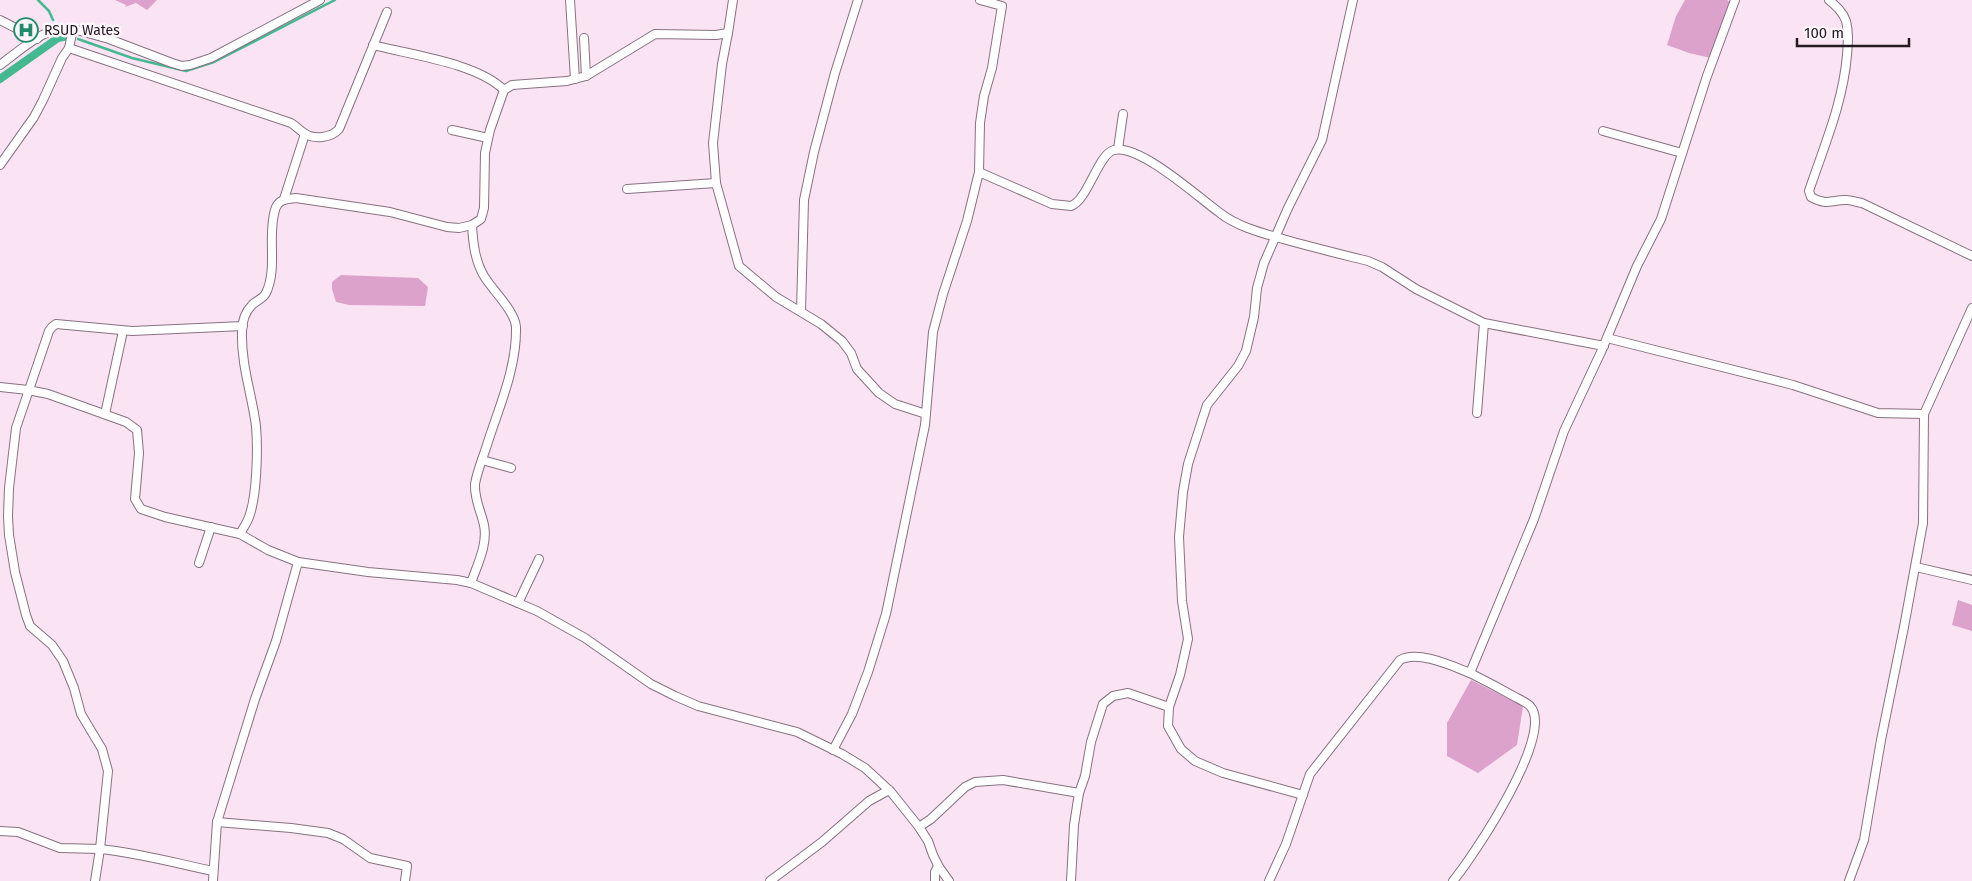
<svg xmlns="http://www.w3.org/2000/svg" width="1972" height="881" viewBox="0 0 1972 881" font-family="'Fira Sans',sans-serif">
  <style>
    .green { fill: #dda2cc }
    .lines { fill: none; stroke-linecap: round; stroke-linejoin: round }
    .stream { stroke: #44b991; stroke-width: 2.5 }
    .canal { stroke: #44b991; stroke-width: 8 }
    .minor-casing { stroke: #877280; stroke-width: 10 }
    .minor { stroke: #fff; stroke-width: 8 }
    .labels { text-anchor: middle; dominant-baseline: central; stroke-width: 5; stroke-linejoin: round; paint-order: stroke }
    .poi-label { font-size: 14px; fill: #241b21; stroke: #fef5fb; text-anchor: start }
  </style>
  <rect width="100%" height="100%" fill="#fae3f2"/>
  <g class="green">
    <path d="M115 0H157L147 10 136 3 125 7 126 5Z"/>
    <path d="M1685 0H1727L1731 3 1711 58 1689 53 1667 45 1676 16Z"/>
    <path d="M341 275 418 278 428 287 425 306 349 305 336 302 332 289V282Z"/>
    <path d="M1958 600 1972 605V631L1952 625Z"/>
    <path d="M1471 680 1523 706 1517 745 1478 773 1447 756V723Z"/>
  </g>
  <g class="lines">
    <g class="stream">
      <path d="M38 0 49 11 53 20"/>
      <path d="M78 39 132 58 186 71 214 62 335 0"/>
    </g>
    <path class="canal" d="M0 79 58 38 68 36"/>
    <g class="minor-casing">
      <g id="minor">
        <path d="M570 0 575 79"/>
        <path d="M1829 0C1836 6 1843 12 1846 21 1849 32 1848 43 1847 55 1843 103 1824 146 1809 191L1811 197C1828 206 1829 200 1846 200 1851 200 1856 202 1862 203L1972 256"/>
        <path d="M0 20 37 39"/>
        <path d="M728 33 722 64 713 143 716 183 739 266 776 297 821 324 842 341 851 353 857 369 879 393 895 404 926 414"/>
        <path d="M584 38 586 76"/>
        <path d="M373 45C411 55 477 63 504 90"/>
        <path d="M69 48 291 123C296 126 299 130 304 133 314 140 331 138 339 129L387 12"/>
        <path d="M0 65C18 52 50 22 73 29"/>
        <path d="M452 130 488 138"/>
        <path d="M1603 131 1682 153"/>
        <path d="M1118 149 1123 114"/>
        <path d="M0 165 34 117 43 100 62 58 69 48 73 29 109 39 172 63 182 66 190 65 211 58 320 0"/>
        <path d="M979 172 1052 204 1071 206C1088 200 1098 154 1114 150 1140 144 1199 198 1220 213 1238 227 1262 233 1283 239 1311 247 1340 254 1368 261L1382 267 1416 289 1484 323 1604 346"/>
        <path d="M627 189 716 183"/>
        <path d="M284 199 305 134"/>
        <path d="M801 311 804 200 814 152 835 73 858 0"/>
        <path d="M1607 338 1793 385 1878 413 1924 414 1972 308"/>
        <path d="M0 387 28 390 48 394 126 422 137 430 139 453 135 499 141 509 165 517 240 534 268 550 298 562 368 572 457 580 471 583 537 611 585 638 651 684 675 696 698 706 797 732 842 754 865 768 891 792 919 827 928 841 933 855 939 867 949 881"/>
        <path d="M1477 413 1484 323"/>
        <path d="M105 414 123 331"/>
        <path d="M482 460 511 468"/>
        <path d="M240 534C243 528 247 523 249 517 257 496 258 449 256 426 252 395 241 365 242 332 242 322 245 312 252 305 257 300 263 299 266 293 278 268 267 236 275 210 278 199 287 199 296 198L390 212 447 227 459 228 472 225 481 219 484 208 485 153 490 130 504 90 512 85 567 81 586 76 655 34 716 35 728 33 733 0"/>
        <path d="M199 563 211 527"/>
        <path d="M1916 567 1972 580"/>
        <path d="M471 583C477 565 488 545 484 525 481 511 474 499 475 484 477 472 482 460 486 448 498 409 517 369 516 327 515 311 493 291 484 276 475 261 473 243 472 225"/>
        <path d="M518 603 539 559"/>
        <path d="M833 750 852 714 868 672 886 614 925 425 933 332 943 294 967 221 979 172 980 123 984 96 992 68 1002 6 980 0"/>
        <path d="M1303 795 1223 773 1195 761 1181 749 1168 726 1169 707 1180 675 1188 639 1182 601 1179 537 1183 492 1188 464 1207 405 1238 366 1246 351 1254 317 1257 288 1264 263 1288 208 1322 140 1353 0"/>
        <path d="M217 822 291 828 328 833 343 839 370 858 407 866 405 881"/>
        <path d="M919 827 931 819 965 787 975 782 1003 780 1079 793 1085 776 1091 742 1103 704 1113 696 1128 693 1169 707"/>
        <path d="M0 831 18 832 60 848 100 849 108 771 102 749 81 714 74 688 63 661 52 645 30 626 26 615 15 572 9 535 8 516 9 488 16 428 49 331 52 327 56 324 132 331 243 326"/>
        <path d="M95 881 100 849C139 853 175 863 213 871"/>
        <path d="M213 881 217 822 255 699 276 641 298 562"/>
        <path d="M770 881 822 842 869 801 889 790"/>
        <path d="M935 881V872L938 866"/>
        <path d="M1071 881 1074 825 1079 793"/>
        <path d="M1269 881 1286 844 1310 774 1400 660C1418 650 1452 666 1470 673L1534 519 1564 431 1601 352 1637 266 1661 219 1707 76 1735 0"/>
        <path d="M1453 881C1473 857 1556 733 1530 706 1527 703 1521 700 1517 698 1501 689 1486 681 1470 673"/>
        <path d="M1849 881 1864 840 1881 740 1904 627 1923 523 1924 414"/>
      </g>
    </g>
    <use href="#minor" class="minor"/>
  </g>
  <defs>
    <g id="hospital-ring" transform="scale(1.25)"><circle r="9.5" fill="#fef5fb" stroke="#1e8b69" stroke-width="1.5"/><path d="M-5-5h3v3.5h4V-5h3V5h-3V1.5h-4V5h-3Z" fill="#1e8b69"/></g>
  </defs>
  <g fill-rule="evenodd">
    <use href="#hospital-ring" x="26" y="30"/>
  </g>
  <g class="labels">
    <g class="poi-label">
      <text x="44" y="30">RSUD Wates</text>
    </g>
  </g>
  <path d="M1797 38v8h112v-8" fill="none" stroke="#241b21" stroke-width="2.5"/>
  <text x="1804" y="38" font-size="15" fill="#241b21" stroke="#fef5fb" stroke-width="4" paint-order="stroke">100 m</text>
</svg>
